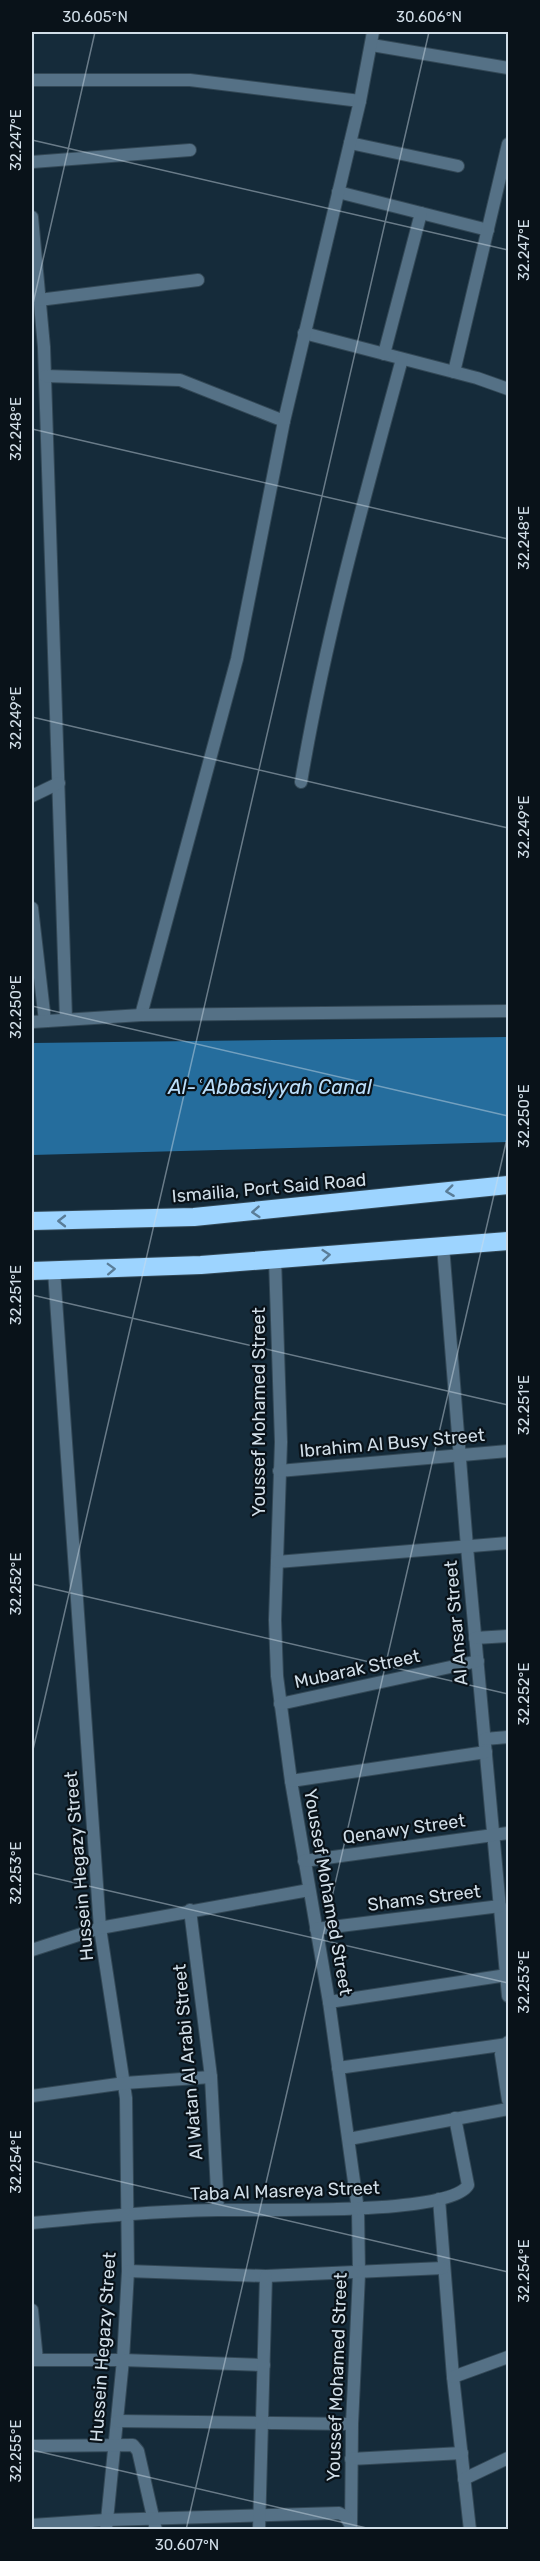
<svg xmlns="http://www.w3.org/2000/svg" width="540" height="2561" viewBox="0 0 540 2561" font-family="Rubik,sans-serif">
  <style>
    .water { fill: #256d9d }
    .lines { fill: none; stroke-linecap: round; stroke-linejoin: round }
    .street-casing { stroke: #334856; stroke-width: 14 }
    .highway-casing { stroke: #334856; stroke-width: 20 }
    .street { stroke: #557186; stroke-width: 12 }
    .highway { stroke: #9dd4ff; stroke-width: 18 }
    .oneway { stroke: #5a7d98 }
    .ticks { fill: none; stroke: #d1dee8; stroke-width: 1.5; stroke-opacity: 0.45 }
    .labels { text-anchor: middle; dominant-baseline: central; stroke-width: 4.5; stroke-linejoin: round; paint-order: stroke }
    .street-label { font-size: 18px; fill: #d1dee8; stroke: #091219 }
    .water-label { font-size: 20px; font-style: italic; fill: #bcdffb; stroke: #091219 }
    .neatline { fill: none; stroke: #d1dee8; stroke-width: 2 }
    .ticks-label { font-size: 15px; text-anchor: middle; fill: #d1dee8 }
  </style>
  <rect width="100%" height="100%" fill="#152b3a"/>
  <path class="water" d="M508 1037V1142L32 1155V1043Z"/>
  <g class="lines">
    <g class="street-casing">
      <g id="street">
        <path d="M372 45 508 68"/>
        <path d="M32 80H190L360 101"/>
        <path d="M350 143 458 166"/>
        <path d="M32 162 190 150"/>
        <path d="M338 192 488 230"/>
        <path d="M32 217 44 347 66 1019"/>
        <path d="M39 300 198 280"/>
        <path d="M304 333 477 378 508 389"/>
        <path d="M384 354 421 213"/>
        <path d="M454 372 508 144"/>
        <path d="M45 376 180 380 284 421"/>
        <path d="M301 782C325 639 364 499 402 359"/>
        <path d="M32 796 59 783"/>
        <path d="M32 908 45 1021"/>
        <path d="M141 1015 237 659 284 421 360 101 373 32"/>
        <path d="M32 1022 141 1015 508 1011"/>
        <path d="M443 1246 467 1547 508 1996"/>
        <path d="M275 1259 281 1442 275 1620 277 1676 291 1781 329 2002 358 2210 359 2274 352 2424 351 2530"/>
        <path d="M54 1271 100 1928 126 2098 128 2271 123 2360 106 2530"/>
        <path d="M279 1471 508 1451"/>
        <path d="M277 1562 508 1543"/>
        <path d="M475 1638 508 1636"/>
        <path d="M280 1704 478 1661"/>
        <path d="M485 1739 508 1737"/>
        <path d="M291 1781 486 1752"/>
        <path d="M304 1861 508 1833"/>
        <path d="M190 1910 211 2077 218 2210"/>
        <path d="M316 1929 500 1906"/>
        <path d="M32 1950 100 1928 309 1890"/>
        <path d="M329 2002 507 1975"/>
        <path d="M508 2042 501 2054 508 2100"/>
        <path d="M338 2068 508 2044"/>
        <path d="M32 2096 125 2083 211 2077"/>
        <path d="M349 2139 508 2109"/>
        <path d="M439 2199 453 2377 470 2530"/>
        <path d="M32 2223C93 2217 155 2211 218 2210 257 2209 451 2216 468 2185L455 2118"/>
        <path d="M128 2271 266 2276 443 2268"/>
        <path d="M32 2310 37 2360"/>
        <path d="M32 2360H123L264 2365"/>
        <path d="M453 2377 508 2357"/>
        <path d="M117 2421 352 2424"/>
        <path d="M32 2446 133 2445 138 2451 156 2530"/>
        <path d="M351 2459 462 2453"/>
        <path d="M464 2479 508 2458"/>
        <path d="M32 2525 106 2520 339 2513 345 2516 351 2526"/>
        <path d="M259 2530 266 2276"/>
      </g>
    </g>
    <g class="highway-casing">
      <g id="highway">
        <path d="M32 1221 194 1217 508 1185"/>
        <path d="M32 1271 201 1265 508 1241"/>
      </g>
    </g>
    <use href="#street" class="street"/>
    <use href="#highway" class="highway"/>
  </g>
  <defs><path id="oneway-chevron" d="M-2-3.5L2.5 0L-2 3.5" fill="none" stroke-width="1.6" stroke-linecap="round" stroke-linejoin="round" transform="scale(1.5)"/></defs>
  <g class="oneway">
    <use href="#oneway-chevron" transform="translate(450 1191) rotate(173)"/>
    <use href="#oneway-chevron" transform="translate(256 1212) rotate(176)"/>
    <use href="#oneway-chevron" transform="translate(62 1221) rotate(180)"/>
    <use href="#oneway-chevron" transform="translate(326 1255) rotate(-5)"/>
    <use href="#oneway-chevron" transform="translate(111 1269) rotate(-2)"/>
  </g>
  <path class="ticks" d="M32 140 508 250M32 308 95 32M32 429 508 539M32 717 508 828M32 1006 508 1116M32 1295 508 1405M32 1584 508 1694M32 1754 429 32M32 1873 508 1983M32 2161 508 2272M32 2450 375 2530M186 2530 508 1134"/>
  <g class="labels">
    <g class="street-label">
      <text transform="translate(269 1188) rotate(-5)">Ismailia, Port Said Road</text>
      <text transform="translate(259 1412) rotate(-90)">Youssef Mohamed Street</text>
      <text transform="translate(392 1443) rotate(-5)">Ibrahim Al Busy Street</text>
      <text transform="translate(456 1623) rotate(-95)">Al Ansar Street</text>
      <text transform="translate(357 1669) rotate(-12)">Mubarak Street</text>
      <text transform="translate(404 1829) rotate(-8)">Qenawy Street</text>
      <text transform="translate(79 1866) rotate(-95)">Hussein Hegazy Street</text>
      <text transform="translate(328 1892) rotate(80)">Youssef Mohamed Street</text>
      <text transform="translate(424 1898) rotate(-7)">Shams Street</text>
      <text transform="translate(188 2062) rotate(-95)">Al Watan Al Arabi Street</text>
      <text transform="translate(285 2191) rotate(-2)">Taba Al Masreya Street</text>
      <text transform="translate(103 2347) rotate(-86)">Hussein Hegazy Street</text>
      <text transform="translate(337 2377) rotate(-88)">Youssef Mohamed Street</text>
    </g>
    <g class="water-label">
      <text x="270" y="1087">Al-ʿAbbāsiyyah Canal</text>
    </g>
  </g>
  <rect width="540" height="2561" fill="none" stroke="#091219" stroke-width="66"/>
  <rect x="33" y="33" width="474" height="2495" class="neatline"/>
  <g class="ticks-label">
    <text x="95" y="22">30.605°N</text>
    <text x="429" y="22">30.606°N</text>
    <text transform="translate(16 140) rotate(-90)" y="5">32.247°E</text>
    <text transform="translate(524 250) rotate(-90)" y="5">32.247°E</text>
    <text transform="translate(16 429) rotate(-90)" y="5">32.248°E</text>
    <text transform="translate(524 538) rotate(-90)" y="5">32.248°E</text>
    <text transform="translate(16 718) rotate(-90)" y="5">32.249°E</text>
    <text transform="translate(524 827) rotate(-90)" y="5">32.249°E</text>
    <text transform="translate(16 1007) rotate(-90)" y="5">32.250°E</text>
    <text transform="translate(524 1116) rotate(-90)" y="5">32.250°E</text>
    <text transform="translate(16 1295) rotate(-90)" y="5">32.251°E</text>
    <text transform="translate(524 1405) rotate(-90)" y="5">32.251°E</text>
    <text transform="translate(16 1584) rotate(-90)" y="5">32.252°E</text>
    <text transform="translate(524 1694) rotate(-90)" y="5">32.252°E</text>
    <text transform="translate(16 1873) rotate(-90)" y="5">32.253°E</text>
    <text transform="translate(524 1982) rotate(-90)" y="5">32.253°E</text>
    <text transform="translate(16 2162) rotate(-90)" y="5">32.254°E</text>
    <text transform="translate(524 2271) rotate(-90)" y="5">32.254°E</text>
    <text transform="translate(16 2451) rotate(-90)" y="5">32.255°E</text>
    <text x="187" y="2550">30.607°N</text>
  </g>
</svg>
